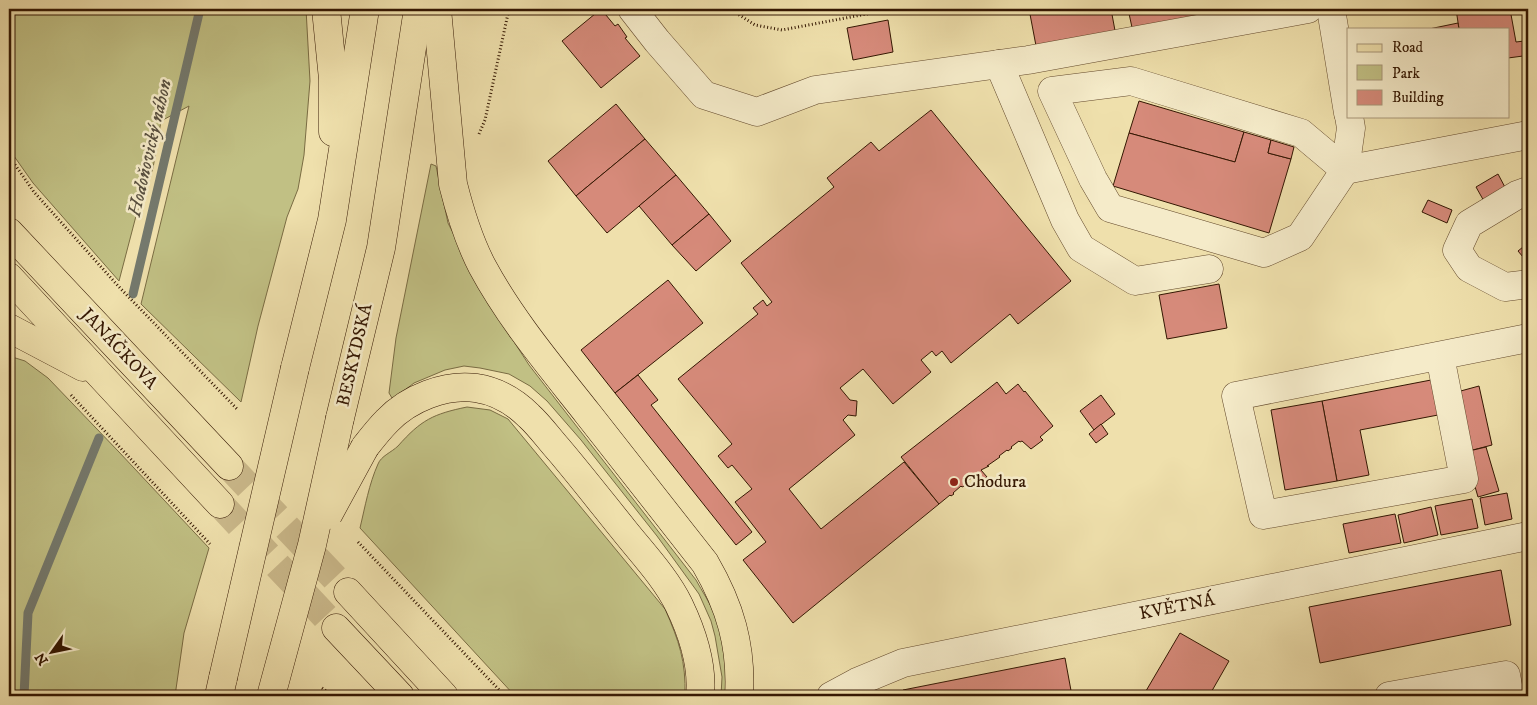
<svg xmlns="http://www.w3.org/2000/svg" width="1537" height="705" viewBox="0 0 1537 705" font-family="'IM FELL DW Pica',serif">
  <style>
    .green { fill: #c1c084; stroke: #7a6c43 }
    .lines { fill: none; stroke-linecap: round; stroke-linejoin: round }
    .stream { stroke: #74796d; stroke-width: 9 }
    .building { fill: #d68a7a; stroke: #341702 }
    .major-tunnel { stroke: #cab88a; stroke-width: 28; stroke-dasharray: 28 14; stroke-linecap: butt }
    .minor-casing { stroke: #63492c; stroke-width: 29 }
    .major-casing { stroke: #341702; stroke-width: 29 }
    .path { stroke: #341702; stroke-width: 3; stroke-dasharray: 1 2.5; stroke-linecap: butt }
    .minor { stroke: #f5ebc9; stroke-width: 28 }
    .major { stroke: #efe0ac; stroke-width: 28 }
    .major-bridge-casing { stroke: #341702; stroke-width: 29; stroke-linecap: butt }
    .major-bridge { stroke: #efe0ac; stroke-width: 28 }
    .poi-dot { fill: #8f2418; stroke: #f5ebc9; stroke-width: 2 }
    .labels { text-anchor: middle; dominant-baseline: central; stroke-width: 5; stroke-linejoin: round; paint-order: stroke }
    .street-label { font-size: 18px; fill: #341702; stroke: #f5ebc9 }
    .poi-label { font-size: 18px; fill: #341702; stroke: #f5ebc9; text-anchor: start }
    .water-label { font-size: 19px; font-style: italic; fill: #595040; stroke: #f5ebc9 }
  </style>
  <rect width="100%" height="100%" fill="#efe0ac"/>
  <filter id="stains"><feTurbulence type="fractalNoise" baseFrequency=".004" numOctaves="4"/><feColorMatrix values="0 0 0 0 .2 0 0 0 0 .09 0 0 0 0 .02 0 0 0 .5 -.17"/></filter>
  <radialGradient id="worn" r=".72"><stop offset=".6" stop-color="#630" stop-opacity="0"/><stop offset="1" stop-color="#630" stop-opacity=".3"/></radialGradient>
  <g class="green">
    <path d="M9 9H306L310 81 304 155 298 189 287 217 258 326 241 402 141 304 189 106 161 121 153 168 136 216 119 281 33 183 9 149Z"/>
    <path d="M431 164 436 166 448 223 481 288 500 320 529 365 696 580C702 591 710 603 715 615 726 641 727 669 726 696H721L722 677 715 636 711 621 699 594 657 536 581 440 547 401 530 386 509 374 480 368 464 366 445 370 414 383 396 397 392 398 389 393 396 338Z"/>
    <path d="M9 356 25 361 48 378 119 452 209 548 184 633 175 696H9Z"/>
    <path d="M467 407 490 410 508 419 665 609C679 641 686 661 685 696H515L360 528C365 507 369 484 378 464 381 456 392 452 398 446 421 420 433 414 467 407Z"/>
  </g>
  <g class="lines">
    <g class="stream">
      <path d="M133 294 200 9"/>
      <path d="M24 696 28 613 99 438"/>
    </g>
  </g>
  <g class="building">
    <path d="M601 9 615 26 618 24 627 37 625 38 640 56 601 88 562 41Z"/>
    <path d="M1029 9H1111L1116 36 1037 51Z"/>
    <path d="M1128 9H1264L1133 32Z"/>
    <path d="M1456 9H1510L1516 42 1524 41 1528 44V59L1524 60 1523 56 1508 58V29H1459Z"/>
    <path d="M888 20 893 52 853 60 847 28Z"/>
    <path d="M1458 23 1459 29H1429Z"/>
    <path d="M1139 101 1244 132 1235 162 1129 133Z"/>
    <path d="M616 104 645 139 576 196 548 161Z"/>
    <path d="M931 110 1071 281 1018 324 1010 314 951 363 942 351 936 356 932 351 921 360 931 372 893 404 863 369 840 388 850 400 857 401 856 416 848 415 843 420 855 435 789 489 821 529 904 462 939 504 793 623 743 560 766 542 735 502 752 489 732 465 728 468 718 456 732 444 678 379 758 314 753 308 763 300 767 306 772 302 741 263 834 187 827 178 871 142 879 151Z"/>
    <path d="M1244 132 1271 140 1268 153 1291 159 1269 233 1113 186 1129 133 1235 162Z"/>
    <path d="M645 139 676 175 607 233 576 196Z"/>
    <path d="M1271 140 1294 147 1291 159 1268 153Z"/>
    <path d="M1498 174 1507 191 1485 203 1476 187Z"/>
    <path d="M676 175 709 214 672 245 639 206Z"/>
    <path d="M1428 200 1452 210 1447 223 1422 212Z"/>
    <path d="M709 214 731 241 696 271 672 245Z"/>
    <path d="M1528 243V263L1518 251Z"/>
    <path d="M668 280 703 323 615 393 581 350Z"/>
    <path d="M1219 284 1227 328 1167 339 1159 295Z"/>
    <path d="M638 375 658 400 651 405 752 532 736 545 615 393Z"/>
    <path d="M1431 380 1438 415 1360 430 1369 475 1337 481 1322 401Z"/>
    <path d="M997 382 1006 394 1018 384 1024 392 1025 391 1053 426 1040 437 1043 440 1031 449 1022 441 1020 442 1019 441 1011 447 1012 448 1008 451 1007 450 999 456 1000 457 987 466H989L981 470 987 477 982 481 977 475 974 478 973 477 964 483 966 485 962 487 961 486 953 493 954 494 951 496 950 495 939 504 901 457Z"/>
    <path d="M1479 386 1492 445 1469 451 1457 392Z"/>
    <path d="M1101 395 1115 414 1094 430 1080 411Z"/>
    <path d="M1322 401 1337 481 1285 490 1271 410Z"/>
    <path d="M1101 424 1108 434 1096 443 1089 434Z"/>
    <path d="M1486 447 1499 491 1478 497 1465 452Z"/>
    <path d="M1507 493 1512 519 1485 525 1480 498Z"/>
    <path d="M1472 499 1478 528 1441 535 1435 506Z"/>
    <path d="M1431 507 1438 535 1404 543 1398 515Z"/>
    <path d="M1395 514 1401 543 1349 553 1343 524Z"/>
    <path d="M1501 570 1511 625 1320 663 1309 607Z"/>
    <path d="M1180 633 1229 661 1209 696H1143Z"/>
    <path d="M1065 658 1072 696H904L903 690Z"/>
  </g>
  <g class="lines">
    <g class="major-tunnel">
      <path d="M229 466 348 592"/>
      <path d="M220 504 336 628"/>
    </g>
    <g class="minor-casing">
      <g id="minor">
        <path d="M632 9 657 41 704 95 757 112 815 90 1028 60 1308 9"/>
        <path d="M1331 9 1348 113"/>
        <path d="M999 64 1065 220 1081 248 1135 281 1209 269"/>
        <path d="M1345 170 1301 133 1131 81 1052 91 1093 179 1110 208 1264 253 1300 237 1345 170 1351 128 1349 116"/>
        <path d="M1345 170 1528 135"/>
        <path d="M1528 191 1517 195 1469 224 1457 250 1469 268 1505 287 1528 284"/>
        <path d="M1440 356 1464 479 1263 515 1236 396 1528 338"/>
        <path d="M831 696 857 682 903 663 1528 536"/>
        <path d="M1389 696 1506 675 1510 696"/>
      </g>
    </g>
    <g class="major-casing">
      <g id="major">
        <path d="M326 9 333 79V132"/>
        <path d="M437 9 453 184C460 212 469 241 482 266 511 320 551 367 588 414 627 464 666 514 705 563 730 606 742 646 739 696"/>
        <path d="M9 232 229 466"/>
        <path d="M9 277 220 504"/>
        <path d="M9 328 83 367"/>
        <path d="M295 368 332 220 365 9"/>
        <path d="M340 418 381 248 418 9"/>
        <path d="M365 447C372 438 379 429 387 421 409 398 445 384 476 388 496 391 515 402 529 416 540 426 549 439 559 450 581 476 602 503 623 529 642 553 666 578 679 605 692 632 703 666 700 696"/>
        <path d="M348 592 444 696"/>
        <path d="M336 628 400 696"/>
        <path d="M219 696 223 678"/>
      </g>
    </g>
    <g class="path">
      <path d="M730 9 755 25 782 30 893 9"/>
      <path d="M479 134 485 120 509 9"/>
      <path d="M9 156 34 192 120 288 238 410"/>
      <path d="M71 395 210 544"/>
      <path d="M358 542 505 696"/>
      <path d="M322 688 333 696"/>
    </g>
    <use href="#minor" class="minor"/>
    <use href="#major" class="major"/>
    <g class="major-bridge-casing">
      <g id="major-bridge">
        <path d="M328 515 365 447"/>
        <path d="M223 678 295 368"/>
        <path d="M271 696 312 545 340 418"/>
      </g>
    </g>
    <use href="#major-bridge" class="major-bridge"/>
  </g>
  <circle class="poi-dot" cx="954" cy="482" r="5"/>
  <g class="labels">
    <g class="street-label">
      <text transform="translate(119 349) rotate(47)">JANÁČKOVA</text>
      <text transform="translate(355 355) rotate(-77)">BESKYDSKÁ</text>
      <text transform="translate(1177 607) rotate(-11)">KVĚTNÁ</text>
    </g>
    <g class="poi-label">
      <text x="964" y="482">Chodura</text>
    </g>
    <g class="water-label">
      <text transform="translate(150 148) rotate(-77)">Hodoňovický náhon</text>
    </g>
  </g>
  <rect width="1537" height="705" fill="none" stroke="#efe0ac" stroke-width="30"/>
  <rect x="10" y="10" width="1517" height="685" fill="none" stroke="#341702" stroke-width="2.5"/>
  <rect x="15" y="15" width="1507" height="675" fill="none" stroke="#341702"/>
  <rect x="1347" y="28" width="162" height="90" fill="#f5ebc9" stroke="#a89679"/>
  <rect x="1357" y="44" width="25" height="8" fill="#efe0ac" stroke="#a89679"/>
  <text x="1392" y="52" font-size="15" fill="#341702">Road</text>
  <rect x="1357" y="65" width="25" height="15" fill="#c1c084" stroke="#a89679"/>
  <text x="1392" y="78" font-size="15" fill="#341702">Park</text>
  <rect x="1357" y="90" width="25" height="15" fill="#d68a7a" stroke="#a89679"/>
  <text x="1392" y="102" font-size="15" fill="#341702">Building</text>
  <g transform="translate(52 652) rotate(237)" stroke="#f5ebc9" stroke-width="4" paint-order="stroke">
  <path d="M0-4L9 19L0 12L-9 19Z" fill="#341702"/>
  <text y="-8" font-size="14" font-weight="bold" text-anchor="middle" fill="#341702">N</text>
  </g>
  <rect width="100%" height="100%" filter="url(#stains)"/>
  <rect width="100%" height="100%" fill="url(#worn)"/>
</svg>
